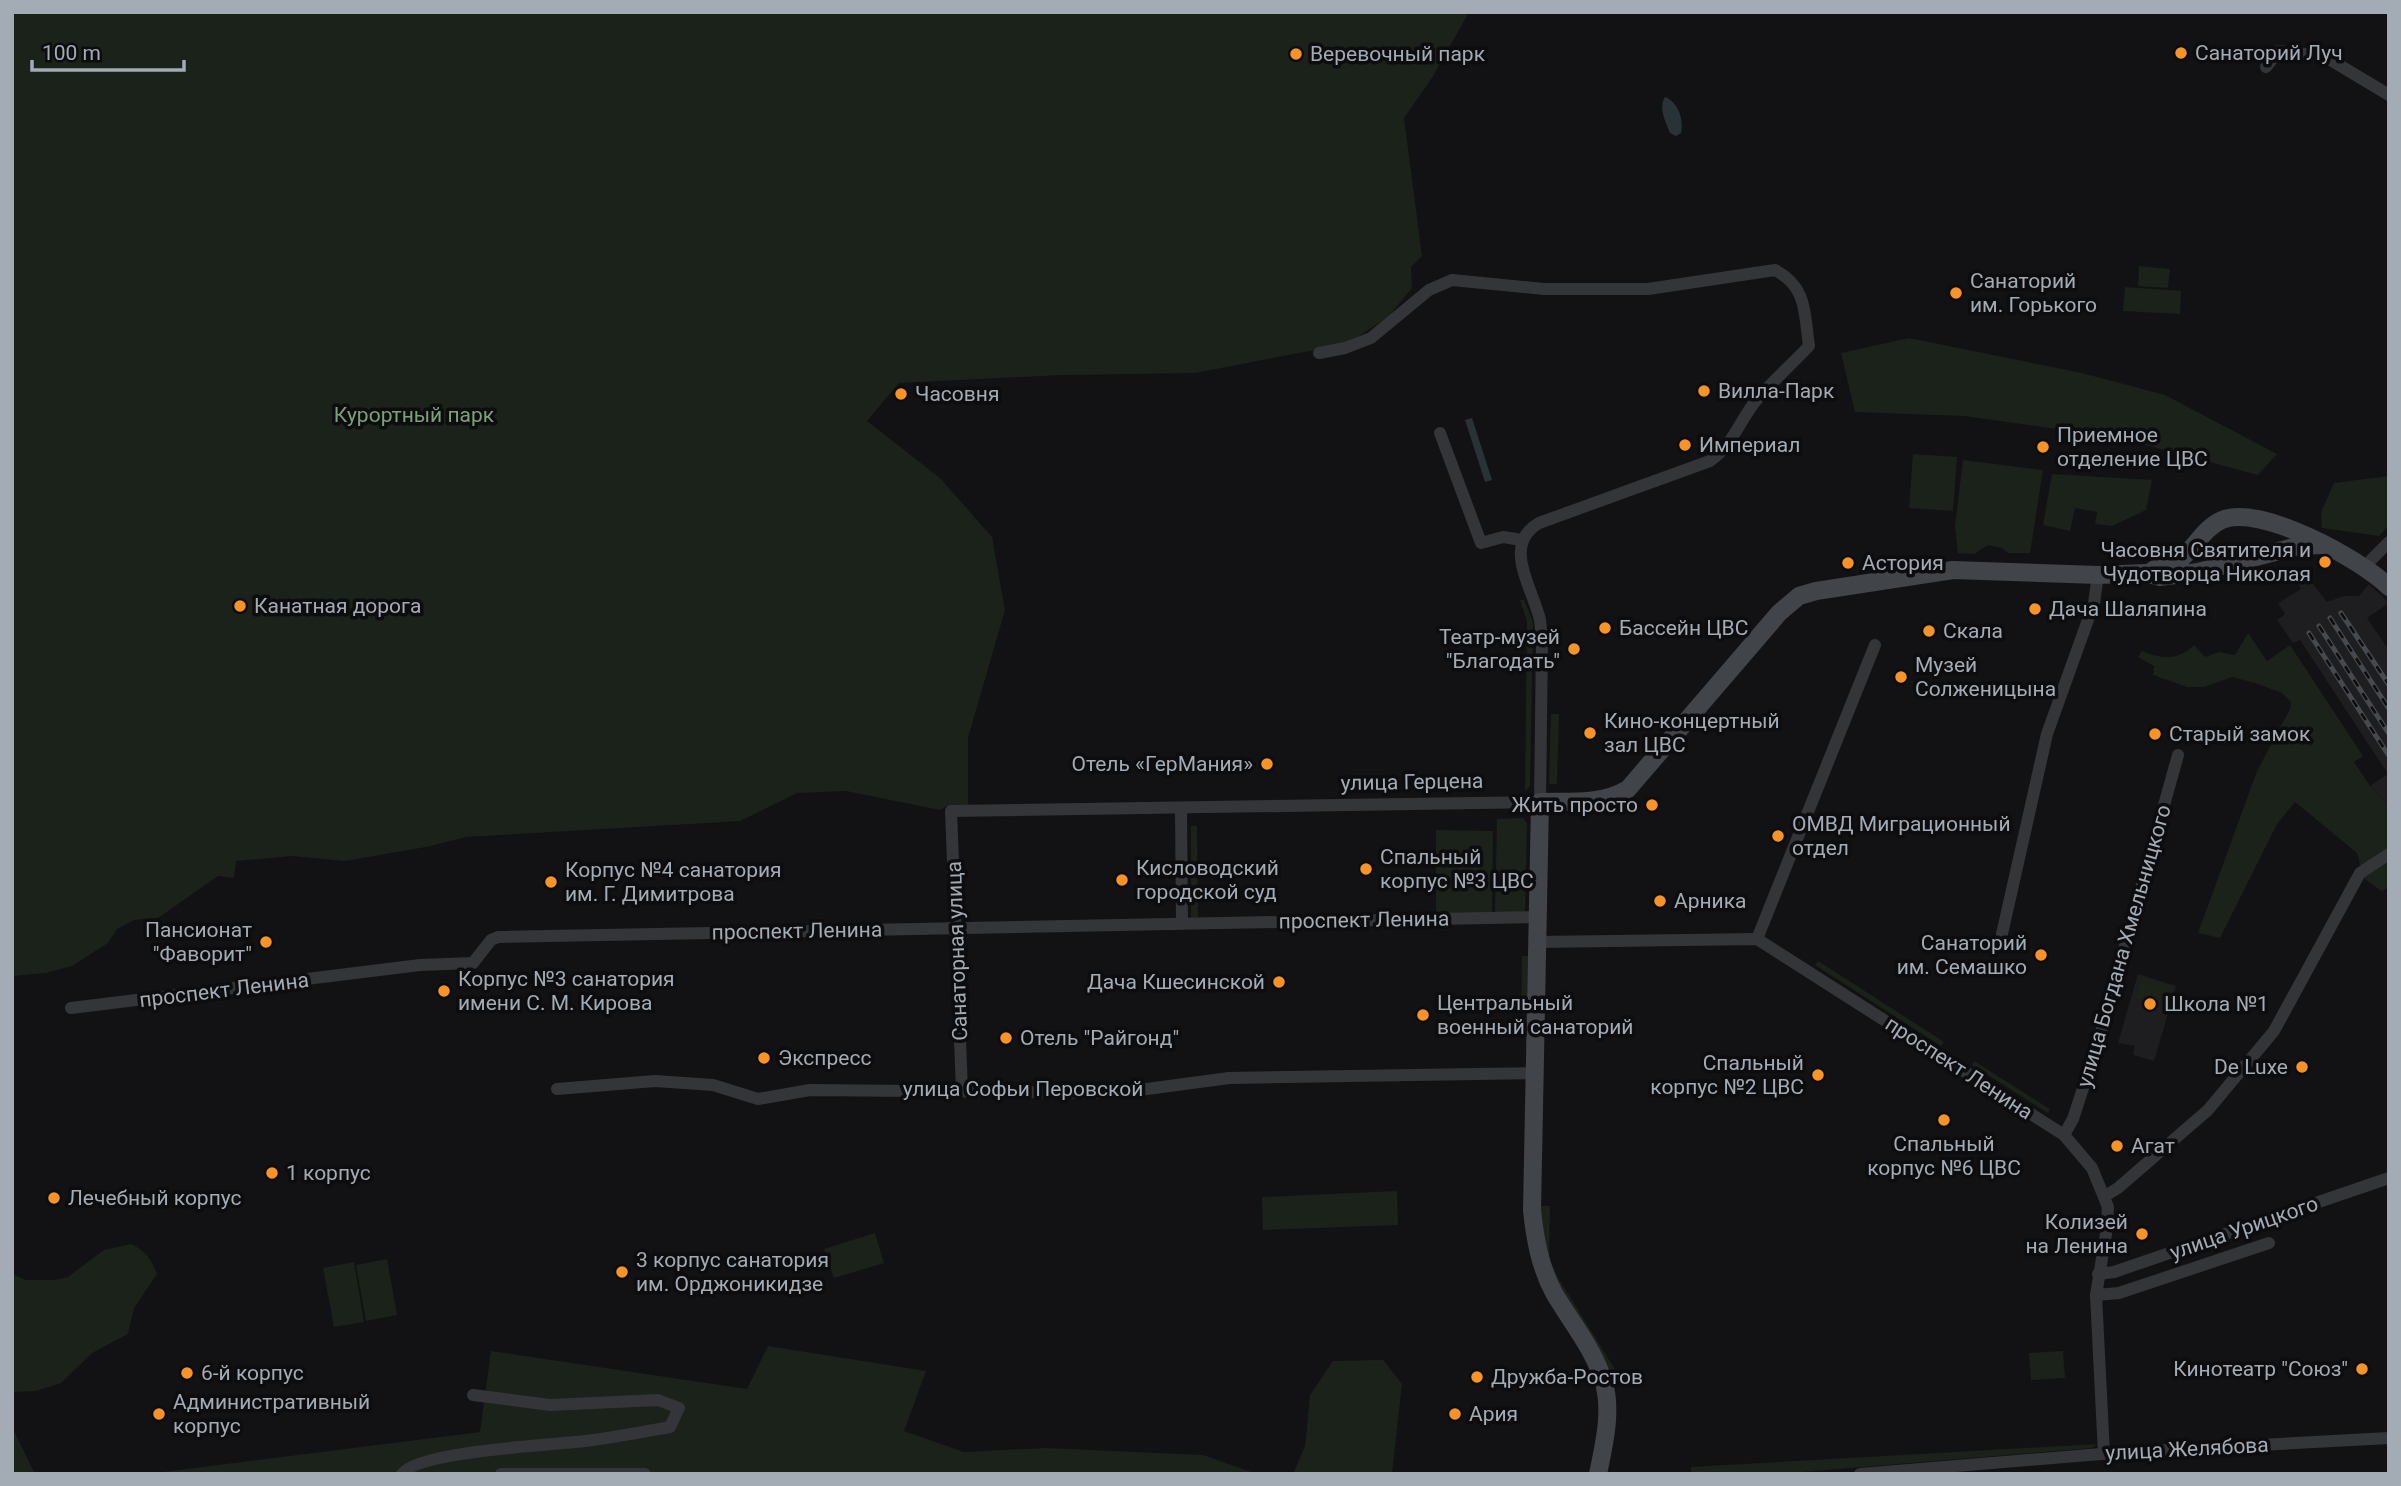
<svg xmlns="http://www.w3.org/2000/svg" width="2401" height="1486" viewBox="0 0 2401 1486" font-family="Roboto,sans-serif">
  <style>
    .built { fill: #1e1e21 }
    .green { fill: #1a221a }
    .water { fill: #283338 }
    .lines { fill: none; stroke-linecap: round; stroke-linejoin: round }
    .street { stroke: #333539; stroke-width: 12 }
    .secondary { stroke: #414449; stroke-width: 18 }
    .rail-casing { stroke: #46494e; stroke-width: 5 }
    .rail { stroke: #0d0d0f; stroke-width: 2.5; stroke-dasharray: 8; stroke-linecap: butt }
    .poi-dot { fill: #f79327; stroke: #0d0d0f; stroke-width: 2.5 }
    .labels { text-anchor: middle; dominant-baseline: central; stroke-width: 7; stroke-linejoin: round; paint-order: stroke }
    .poi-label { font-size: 21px; fill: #a3abb5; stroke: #0d0d0f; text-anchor: start }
    .park-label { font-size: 21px; fill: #7ca179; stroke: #0d0d0f }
    .street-label { font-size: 21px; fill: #a3abb5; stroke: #0d0d0f }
  </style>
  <rect width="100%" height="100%" fill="#121214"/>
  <g class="built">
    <path d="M2301 569 2327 602 2344 596H2359L2369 584 2389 603 2367 618 2389 650V806L2370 786 2388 774 2300 640 2293 643 2277 620 2285 614 2278 603 2301 589 2293 575Z"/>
    <path d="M2138 974 2176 986 2154 1061 2133 1055 2135 1046 2118 1043Z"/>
  </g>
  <g class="green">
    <path d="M12 12H1469L1432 78 1404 118 1422 256 1411 267 1412 288 1388 317 1353 340 1320 349 1195 373 1060 375 899 383 867 421 940 478 992 537 1005 610 968 738V806H947L940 810 846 791 797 793 740 821 466 837 426 847 345 861 292 856 236 861 234 878 218 876 158 918 134 920 117 929 108 943 72 966 46 973 12 976Z"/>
    <path d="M2139 266 2170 269 2168 288 2138 286Z"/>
    <path d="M2125 287 2181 291 2180 314 2123 311Z"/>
    <path d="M1909 338 2082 373 2165 395 2277 454 2258 475 2120 438 1964 416 1855 412 1841 353Z"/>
    <path d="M1913 454 1957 457 1953 511 1909 508Z"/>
    <path d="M1963 460 2043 470 2030 553H2008L2002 548 1988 545 1974 554 1958 553 1955 526Z"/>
    <path d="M2052 474 2152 480 2146 510 2112 526 2095 524 2097 512 2075 508 2070 531 2043 525Z"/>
    <path d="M2389 476V525L2379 536 2322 528 2321 512 2334 483Z"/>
    <path d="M1520 600H1524L1533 622 1530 786 1525 791 1527 621Z"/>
    <path d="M2248 633 2267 661 2290 645 2363 756 2354 762 2370 786 2389 806V887L2382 891C2356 874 2365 879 2357 853L2295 802 2277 824 2220 938 2198 933 2257 771 2290 709 2291 702 2282 693 2255 683 2232 677 2204 687H2187L2153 675 2154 666 2138 657 2142 651C2162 659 2178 661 2194 645L2205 657 2219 652 2235 655Z"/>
    <path d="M1551 714H1559L1557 784H1549Z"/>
    <path d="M1523 818 1527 823 1525 914H1495L1497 819Z"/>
    <path d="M1191 826H1197L1198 920H1191Z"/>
    <path d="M1436 830 1493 831 1492 913 1436 915Z"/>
    <path d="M1522 956H1528L1527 1012 1521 1011Z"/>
    <path d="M1818 961 1944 1042 1941 1046 1815 965Z"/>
    <path d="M2142 977 2174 986 2168 1007 2135 998Z"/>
    <path d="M1974 1061 2050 1109 2048 1113 1972 1065Z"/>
    <path d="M1397 1191 1398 1225 1263 1230 1262 1197Z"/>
    <path d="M1540 1206H1550L1549 1258 1557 1276 1616 1371 1609 1370 1545 1259Z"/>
    <path d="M875 1233 884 1263 834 1278 824 1249Z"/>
    <path d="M131 1244C146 1251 151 1259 157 1274L134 1308 128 1334 92 1353 61 1383 36 1391 12 1392V1274L26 1280H55L68 1277 104 1250Z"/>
    <path d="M387 1259 397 1315 366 1321 356 1265Z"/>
    <path d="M354 1262 364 1322 334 1327 323 1268Z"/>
    <path d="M768 1346 926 1371 904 1431 964 1452 1046 1448 1203 1455 1257 1474H147L480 1432 491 1351 747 1389Z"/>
    <path d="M2063 1351 2065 1378 2031 1380 2029 1353Z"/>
    <path d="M1383 1360 1402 1384 1392 1474H1293L1305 1446 1310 1395 1333 1361Z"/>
    <path d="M12 1427 35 1474H12Z"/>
    <path d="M2097 1444 2092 1448 1778 1474H1691V1467Z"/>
  </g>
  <g class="water">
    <path d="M1665 97C1678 102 1684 119 1681 133L1676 136 1670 133C1666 122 1658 108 1665 97Z"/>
    <path d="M1472 418 1492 480 1485 482 1465 420Z"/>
  </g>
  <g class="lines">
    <g class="street">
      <path d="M2266 67 2279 51 2324 56 2389 95"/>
      <path d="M1440 433 1481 543 1503 537 1522 540"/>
      <path d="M2371 560 2389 542"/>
      <path d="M1181 809 1182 924"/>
      <path d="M2002 934 2047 734 2094 603 2098 575"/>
      <path d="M1757 939 1875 645"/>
      <path d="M1538 942 1757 939 2064 1135 2092 1168 2108 1207 2106 1234 2096 1295 2104 1454"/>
      <path d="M71 1008 420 965 473 963 491 940 498 937 1538 917"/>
      <path d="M557 1089 655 1081 713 1085 758 1099 810 1090 1117 1093 1229 1078 1535 1073"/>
      <path d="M962 1091 951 811 1540 802 1542 642C1541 635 1541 627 1540 620 1533 588 1501 545 1539 523L1710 461C1735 443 1740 418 1759 397 1775 379 1793 363 1809 346 1804 313 1808 288 1775 270L1648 289H1544L1452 280 1429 290 1371 338 1345 348 1319 353"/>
      <path d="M2064 1135 2073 1119 2099 1039 2178 755"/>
      <path d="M2105 1196 2118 1188 2208 1110 2274 1031 2360 873 2389 854"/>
      <path d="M2098 1274 2114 1272 2389 1178"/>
      <path d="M2096 1295 2119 1293 2269 1243"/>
      <path d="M402 1474C417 1451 553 1445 585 1441 613 1438 642 1432 670 1427L679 1408 658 1400 550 1405 473 1395"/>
      <path d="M501 1474H645"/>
      <path d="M1860 1474 2113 1453 2389 1438"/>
    </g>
    <g class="secondary">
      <path d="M2153 570C2161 566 2170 566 2178 561 2195 549 2203 528 2222 520 2261 504 2360 559 2389 587"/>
      <path d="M1598 1474C1604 1445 1612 1412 1604 1383 1594 1349 1571 1322 1554 1293 1540 1267 1535 1239 1532 1210L1540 802C1570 801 1602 805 1628 789L1779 613 1799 596 1816 591 1953 570 2098 575 2146 573 2160 577 2198 572 2298 546 2323 545"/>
    </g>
    <g class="rail-casing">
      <g id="rail">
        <path d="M2341 613 2389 685"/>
        <path d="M2330 618 2389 709"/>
        <path d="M2319 626 2389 734"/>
        <path d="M2309 633 2389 756"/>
      </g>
    </g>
    <use href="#rail" class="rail"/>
  </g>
  <g class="poi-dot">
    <circle cx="2181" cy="53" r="7"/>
    <circle cx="1296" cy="54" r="7"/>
    <circle cx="1956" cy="293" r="7"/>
    <circle cx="1704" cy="391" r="7"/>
    <circle cx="901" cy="394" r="7"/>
    <circle cx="1685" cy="445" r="7"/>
    <circle cx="2043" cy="447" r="7"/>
    <circle cx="2325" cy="562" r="7"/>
    <circle cx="1848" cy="563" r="7"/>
    <circle cx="240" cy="606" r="7"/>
    <circle cx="2035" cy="609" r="7"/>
    <circle cx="1605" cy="628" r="7"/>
    <circle cx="1929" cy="631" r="7"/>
    <circle cx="1574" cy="649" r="7"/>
    <circle cx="1901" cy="677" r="7"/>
    <circle cx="1590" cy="733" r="7"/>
    <circle cx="2155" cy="734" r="7"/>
    <circle cx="1267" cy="764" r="7"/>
    <circle cx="1652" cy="805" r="7"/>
    <circle cx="1778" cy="836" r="7"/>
    <circle cx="1366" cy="869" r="7"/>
    <circle cx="1122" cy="880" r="7"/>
    <circle cx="551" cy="882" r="7"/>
    <circle cx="1660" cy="901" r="7"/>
    <circle cx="266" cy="942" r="7"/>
    <circle cx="2041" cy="955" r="7"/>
    <circle cx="1279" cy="982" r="7"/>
    <circle cx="444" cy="991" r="7"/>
    <circle cx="2150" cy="1004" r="7"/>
    <circle cx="1423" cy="1015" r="7"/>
    <circle cx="1006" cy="1038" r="7"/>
    <circle cx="764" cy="1058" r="7"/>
    <circle cx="2302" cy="1067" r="7"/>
    <circle cx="1818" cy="1075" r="7"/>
    <circle cx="1944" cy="1120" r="7"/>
    <circle cx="2117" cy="1146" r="7"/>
    <circle cx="272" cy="1173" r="7"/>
    <circle cx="54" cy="1198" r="7"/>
    <circle cx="2142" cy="1234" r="7"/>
    <circle cx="622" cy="1272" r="7"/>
    <circle cx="2362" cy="1369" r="7"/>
    <circle cx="187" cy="1373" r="7"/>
    <circle cx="1477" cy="1377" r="7"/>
    <circle cx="159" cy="1414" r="7"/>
    <circle cx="1455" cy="1414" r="7"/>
  </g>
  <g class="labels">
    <g class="poi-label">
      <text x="2195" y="53">Cанаторий Луч</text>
      <text x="1310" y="54">Веревочный парк</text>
      <text x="1970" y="281">Санаторий<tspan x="1970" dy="24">им. Горького</tspan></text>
      <text x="1718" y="391">Вилла-Парк</text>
      <text x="915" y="394">Часовня</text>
      <text x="2057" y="435">Приемное<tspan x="2057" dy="24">отделение ЦВС</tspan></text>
      <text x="1699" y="445">Империал</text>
      <text x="2311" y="550" text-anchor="end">Часовня Святителя и<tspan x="2311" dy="24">Чудотворца Николая</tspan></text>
      <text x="1862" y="563">Астория</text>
      <text x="254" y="606">Канатная дорога</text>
      <text x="2049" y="609">Дача Шаляпина</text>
      <text x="1619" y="628">Бассейн ЦВС</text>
      <text x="1943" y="631">Скала</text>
      <text x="1560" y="637" text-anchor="end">Театр-музей<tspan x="1560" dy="24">"Благодать"</tspan></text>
      <text x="1915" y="665">Музей<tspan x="1915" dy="24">Солженицына</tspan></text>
      <text x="1604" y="721">Кино-концертный<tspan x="1604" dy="24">зал ЦВС</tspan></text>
      <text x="2169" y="734">Старый замок</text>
      <text x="1253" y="764" text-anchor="end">Отель «ГерМания»</text>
      <text x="1638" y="805" text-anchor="end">Жить просто</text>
      <text x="1792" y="824">ОМВД Миграционный<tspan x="1792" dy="24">отдел</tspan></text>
      <text x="1380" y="857">Спальный<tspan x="1380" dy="24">корпус №3 ЦВС</tspan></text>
      <text x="1136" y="868">Кисловодский<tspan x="1136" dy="24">городской суд</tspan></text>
      <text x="565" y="870">Корпус №4 санатория<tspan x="565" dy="24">им. Г. Димитрова</tspan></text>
      <text x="1674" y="901">Арника</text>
      <text x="252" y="930" text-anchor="end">Пансионат<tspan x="252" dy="24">"Фаворит"</tspan></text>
      <text x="2027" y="943" text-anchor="end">Санаторий<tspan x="2027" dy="24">им. Семашко</tspan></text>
      <text x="458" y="979">Корпус №3 санатория<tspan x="458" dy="24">имени С. М. Кирова</tspan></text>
      <text x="1265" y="982" text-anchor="end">Дача Кшесинской</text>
      <text x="1437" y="1003">Центральный<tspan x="1437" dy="24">военный санаторий</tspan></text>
      <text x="2164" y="1004">Школа №1</text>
      <text x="1020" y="1038">Отель "Райгонд"</text>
      <text x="778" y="1058">Экспресс</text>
      <text x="1804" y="1063" text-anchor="end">Спальный<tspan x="1804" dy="24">корпус №2 ЦВС</tspan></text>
      <text x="2288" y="1067" text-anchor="end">De Luxe</text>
      <text x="1944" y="1144" text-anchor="middle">Спальный<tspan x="1944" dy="24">корпус №6 ЦВС</tspan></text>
      <text x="2131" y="1146">Агат</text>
      <text x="286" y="1173">1 корпус</text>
      <text x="68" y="1198">Лечебный корпус</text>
      <text x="2128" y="1222" text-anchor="end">Колизей<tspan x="2128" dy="24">на Ленина</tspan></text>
      <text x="636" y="1260">3 корпус санатория<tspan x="636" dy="24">им. Орджоникидзе</tspan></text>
      <text x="2348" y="1369" text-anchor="end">Кинотеатр "Союз"</text>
      <text x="201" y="1373">6-й корпус</text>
      <text x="1491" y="1377">Дружба-Ростов</text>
      <text x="173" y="1402">Административный<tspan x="173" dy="24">корпус</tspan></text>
      <text x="1469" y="1414">Ария</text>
    </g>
    <g class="park-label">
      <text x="414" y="415">Курортный парк</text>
    </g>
    <g class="street-label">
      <text transform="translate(1412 782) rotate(-1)">улица Герцена</text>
      <text transform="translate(1364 920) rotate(-1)">проспект Ленина</text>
      <text transform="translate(797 931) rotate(-1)">проспект Ленина</text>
      <text transform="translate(2124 946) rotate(-74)">улица Богдана Хмельницкого</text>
      <text transform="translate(957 951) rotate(-92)">Санаторная улица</text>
      <text transform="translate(224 990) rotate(-7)">проспект Ленина</text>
      <text transform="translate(1959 1068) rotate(33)">проспект Ленина</text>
      <text x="1023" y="1089">улица Софьи Перовской</text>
      <text transform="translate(2244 1228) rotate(-19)">улица Урицкого</text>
      <text transform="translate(2187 1449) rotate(-3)">улица Желябова</text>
    </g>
  </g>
  <rect width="2401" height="1486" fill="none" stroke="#a3abb5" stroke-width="28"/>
  <path d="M32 60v10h152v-10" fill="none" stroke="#a3abb5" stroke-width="3.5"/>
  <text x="42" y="60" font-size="21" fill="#a3abb5" stroke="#0d0d0f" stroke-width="5" paint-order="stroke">100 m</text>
</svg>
